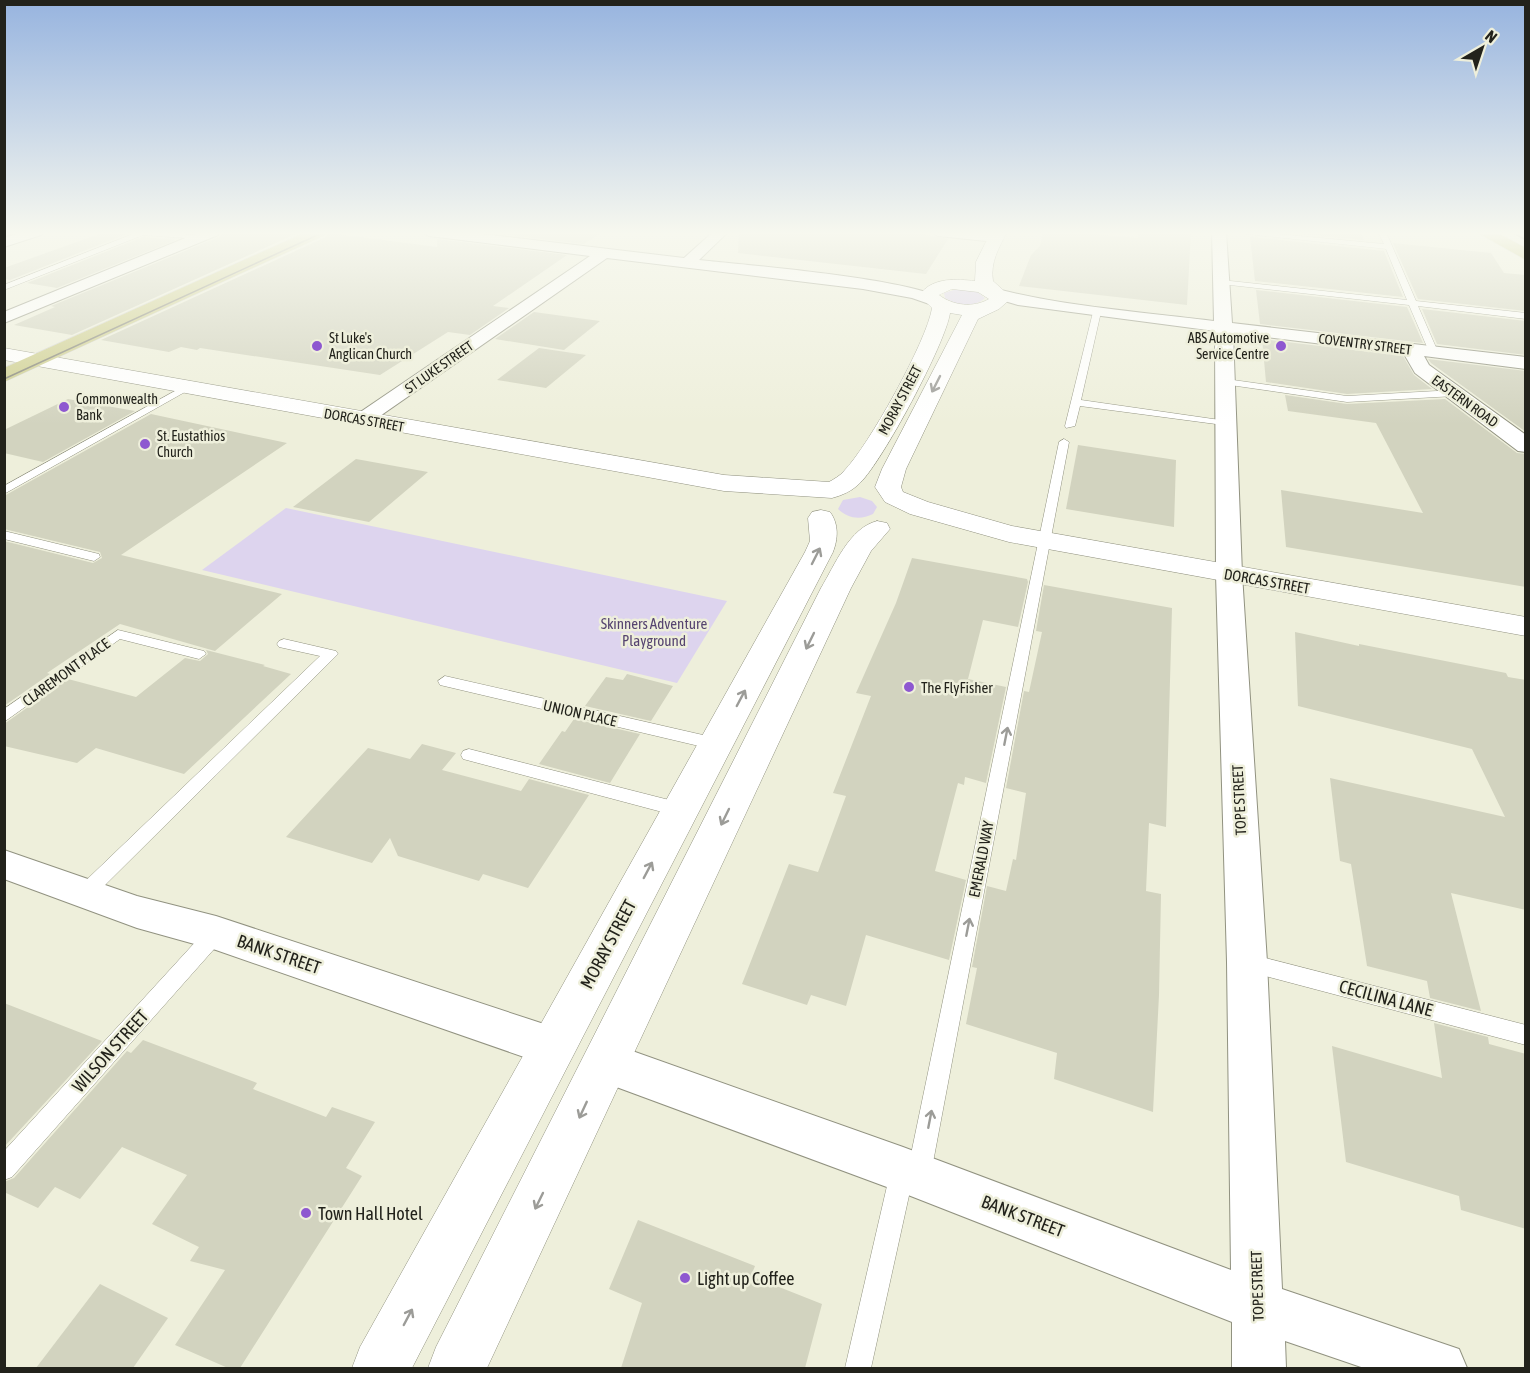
<svg xmlns="http://www.w3.org/2000/svg" width="1530" height="1373" viewBox="0 0 1530 1373" font-family="'Asap Condensed',sans-serif">
  <style>
    .green { fill: #ddd4ee }
    .building { fill: #d2d3bf }
    .lines { fill: none; stroke-linecap: round; stroke-linejoin: round }
    .service-casing { stroke: #919280; stroke-width: 1 }
    .minor-casing { stroke: #919280; stroke-width: 2 }
    .tertiary-casing { stroke: #919280; stroke-width: 1 }
    .primary-casing { stroke: #d7d7d6; stroke-width: 1 }
    .trunk-casing { stroke: #d7d7d6; stroke-width: 1 }
    .service { fill: #fff; fill-rule: evenodd }
    .minor { fill: #fff; fill-rule: evenodd }
    .tertiary { fill: #fff; fill-rule: evenodd }
    .primary { fill: #cece8e; fill-rule: evenodd }
    .trunk { fill: #bebe68; fill-rule: evenodd }
    .tram { stroke: #838376; stroke-width: 1.5 }
    .oneway { stroke: #9c9c98 }
    .poi-dot { fill: #8e58d0; stroke: #eeefdb; stroke-width: 2 }
    .labels { text-anchor: middle; dominant-baseline: central; stroke-width: 5; stroke-linejoin: round; paint-order: stroke }
    .far-poi-label { font-size: 14px; fill: #22221b; stroke: #eeefdb; text-anchor: start }
    .far-street-label { font-size: 14px; fill: #22221b; stroke: #eeefdb }
    .street-label { font-size: 15px; fill: #22221b; stroke: #eeefdb }
    .park-label { font-size: 15px; fill: #564470; stroke: #eeefdb }
    .poi-label { font-size: 15px; fill: #22221b; stroke: #eeefdb; text-anchor: start }
    .near-street-label { font-size: 18px; fill: #22221b; stroke: #eeefdb }
    .near-poi-label { font-size: 18px; fill: #22221b; stroke: #eeefdb; text-anchor: start }
  </style>
  <rect width="100%" height="100%" fill="#eeefdb"/>
  <g class="green">
    <path d="M957 289 976 291 985 298C975 308 956 305 945 298L944 293Z"/>
    <path d="M860 497 872 501 877 507 873 514C861 520 848 519 838 509L843 500Z"/>
    <path d="M286 508 727 601 677 683 202 570Z"/>
  </g>
  <g class="building">
    <path d="M105 232H132L10 280 4 279V268Z"/>
    <path d="M222 232H300L72 335 14 325 55 307 51 306 219 237Z"/>
    <path d="M484 232H602L584 244Z"/>
    <path d="M739 232H914L948 239 926 274 738 253Z"/>
    <path d="M1043 232H1071L1138 238V232H1191L1187 305 1019 286 1031 255 1040 246Z"/>
    <path d="M1281 232H1361L1364 240Z"/>
    <path d="M329 233 437 247V239L567 255 493 306 509 308 470 335 448 332 380 375 200 348 197 350 181 347 169 352 101 340 326 237Z"/>
    <path d="M143 237 176 240 57 288 27 283Z"/>
    <path d="M1250 237 1384 251 1403 297 1255 281Z"/>
    <path d="M1393 243 1491 253 1504 273 1526 275V311L1418 299Z"/>
    <path d="M1256 290 1407 307 1423 343 1260 324Z"/>
    <path d="M1422 309 1526 321V355L1437 344Z"/>
    <path d="M534 312 600 321 564 350 495 339Z"/>
    <path d="M1262 339 1403 356 1414 375 1432 389 1347 394 1266 382Z"/>
    <path d="M539 348 586 355 546 388 497 380Z"/>
    <path d="M1428 359 1526 371V432L1431 363Z"/>
    <path d="M1285 395 1347 404 1445 399 1517 453 1526 454V587L1286 547 1281 490 1423 513 1376 423 1288 411Z"/>
    <path d="M68 399 135 411 43 462 4 453V430Z"/>
    <path d="M151 414 287 443 121 555 282 594 215 651 120 624 47 673 50 674 4 706V541L93 563 102 558 100 552 4 529V496Z"/>
    <path d="M1078 445 1176 460 1174 527 1066 509Z"/>
    <path d="M356 459 428 472 369 522 293 507Z"/>
    <path d="M912 558 1027 579 1028 582 1018 627 983 620 968 679 1006 687 986 783 965 777 964 785 958 783 935 871 966 880 949 960 866 935 846 1006 811 995 807 1005 742 984 789 864 818 872 846 796 833 793 871 696 856 693 896 603Z"/>
    <path d="M1044 585 1172 608 1166 827 1149 823 1146 891 1161 894 1159 995 1153 1112 1054 1079 1057 1053 966 1024 977 968 972 967 987 886 1006 891 1013 859 1016 860 1026 793 1006 788 1024 691 1029 692 1042 632 1036 631Z"/>
    <path d="M1295 632 1359 646V644L1506 673 1508 677 1526 680V910L1451 893 1481 1011 1430 998 1427 981 1367 966 1351 864 1340 861 1330 778 1505 817 1472 749 1298 706Z"/>
    <path d="M206 650 265 665 263 666 291 674 184 774 96 748 77 763 4 746V724L68 679 136 697 185 658 200 661 208 654Z"/>
    <path d="M627 674 673 686 651 721 585 706 606 677 623 680Z"/>
    <path d="M574 719 640 734 610 783 539 764 562 731 565 732Z"/>
    <path d="M422 744 456 753 442 770 521 791 529 779 589 795 528 888 483 874 479 881 398 856 390 838 372 863 286 837 368 748 410 759Z"/>
    <path d="M4 1003 102 1041 4 1147Z"/>
    <path d="M1434 1023 1488 1037 1489 1044 1526 1054V1229L1461 1210 1459 1196 1346 1162 1332 1046 1442 1078Z"/>
    <path d="M143 1040 257 1083 253 1089 326 1117 332 1107 375 1122 346 1168 362 1176 240 1368H228L175 1345 225 1270 190 1261 199 1247 152 1224 187 1175 122 1147 80 1199 55 1187 38 1208 4 1192V1182L14 1178 127 1051 131 1053Z"/>
    <path d="M638 1220 755 1266 751 1276 822 1304 805 1368H621L642 1303 609 1289Z"/>
    <path d="M100 1284 168 1318 133 1368H36Z"/>
  </g>
  <g class="lines">
    <g class="service-casing">
      <g id="service">
        <path d="M138 232 200 235 204 237 200 239 143 235 4 290V285Z"/>
        <path d="M1229 232H1256L1384 244 1378 232H1386L1416 301 1526 313V319L1418 306 1438 352 1430 354 1409 305 1221 284 1217 282 1221 280 1407 300 1386 249Z"/>
        <path d="M1097 309 1101 312 1081 400 1227 421 1231 422V426L1080 406 1075 426 1066 428 1065 426 1093 312Z"/>
        <path d="M1226 379 1347 396 1455 390 1460 393 1455 396 1347 402 1223 384 1221 382Z"/>
        <path d="M184 386 192 388 4 494V486Z"/>
        <path d="M1064 439 1069 442 931 1173 927 1181 919 1185 912 1182 871 1368H845L890 1173 894 1165 902 1161 909 1164 1059 442Z"/>
        <path d="M4 531 99 554 100 557 94 561 4 539Z"/>
        <path d="M118 630 204 651 206 654 199 659 120 639 4 722V709Z"/>
        <path d="M284 639 336 651 338 654 92 898 85 901 78 898 76 893 78 888 320 656 279 647 277 644 279 641Z"/>
        <path d="M445 676 716 738 722 740 724 744 722 748 716 750 440 685 438 681Z"/>
        <path d="M469 749 681 803 687 805 690 810 687 815 681 817 463 759 461 755 463 751Z"/>
        <path d="M216 925 223 927 226 933 223 939 12 1177 4 1180V1151L209 927Z"/>
        <path d="M1250 954 1526 1025V1045L1250 972 1243 969 1240 963 1243 957Z"/>
      </g>
    </g>
    <g class="minor-casing">
      <g id="minor">
        <path d="M22 232H43L41 235 4 247V238Z"/>
        <path d="M200 232H220L218 235 4 323V312Z"/>
        <path d="M422 232H465L684 258 713 232H728L699 260C736 264 927 280 943 301L935 306 912 298 863 289 607 258 370 423 363 425 356 423 353 419 356 415 590 256 429 236Z"/>
        <path d="M931 232H980L1001 235 1003 238 996 242 938 236Z"/>
        <path d="M1212 232H1226L1232 323 1526 357V369L1424 356 1429 365 1526 435V452L1518 451 1415 373 1404 354 1233 333 1242 574 1267 962 1282 1289 1459 1349 1467 1368H1364L1285 1341 1286 1368H1232V1322L903 1193 592 1078 585 1063 592 1048 607 1042 903 1147 1231 1270 1227 962 1216 574 1215 331 1018 305 991 297 989 294 997 289C1068 307 1142 312 1214 321Z"/>
        <path d="M4 850 137 896 216 916 553 1027 568 1033 574 1047 568 1061 553 1067 216 950 137 928 4 879Z"/>
      </g>
    </g>
    <g class="tertiary-casing">
      <g id="tertiary">
        <path d="M991 232H1007C999 248 990 262 993 281L1003 290 1008 301 999 309 978 319 906 469 901 487 903 492 928 502 1012 526 1526 617V636L1009 542 910 514 885 502 875 487 882 469 962 315 950 313C946 343 882 462 860 483 852 491 843 495 832 498L724 491 4 360V348L724 475 829 482C834 479 840 476 844 471 868 447 927 341 932 308L925 301 921 293C934 277 957 279 975 281L976 262ZM952 289 978 292 989 299C974 308 953 306 939 295Z"/>
        <path d="M821 510 830 512C839 524 838 539 833 552L412 1368H352L360 1347 805 552 810 541 808 518 812 512Z"/>
        <path d="M877 521 887 523 890 529 871 551 851 588 487 1368H428L436 1347 821 588C835 565 849 528 877 521Z"/>
      </g>
    </g>
    <g class="primary-casing">
      <path id="primary" d="M306 232H327L325 235 4 382V368Z"/>
    </g>
    <g class="trunk-casing">
      <path id="trunk" d="M1476 232H1496L1526 248V260Z"/>
    </g>
    <use href="#service" class="service"/>
    <use href="#minor" class="minor"/>
    <use href="#tertiary" class="tertiary"/>
    <use href="#primary" class="primary"/>
    <use href="#trunk" class="trunk"/>
    <g class="tram">
      <path d="M1512 232 1526 240"/>
      <path d="M4 379 324 232"/>
    </g>
  </g>
  <defs><path id="oneway-shaft" d="M-6 0H5M1.5-3L5.5 0L1.5 3" fill="none" stroke-width="1.6" stroke-linecap="round" stroke-linejoin="round" transform="scale(1.5)"/></defs>
  <g class="oneway">
    <use href="#oneway-shaft" transform="translate(936 384) rotate(117)"/>
    <use href="#oneway-shaft" transform="translate(816 556) rotate(-63)"/>
    <use href="#oneway-shaft" transform="translate(810 641) rotate(116)"/>
    <use href="#oneway-shaft" transform="translate(741 698) rotate(-62)"/>
    <use href="#oneway-shaft" transform="translate(1006 736) rotate(-79)"/>
    <use href="#oneway-shaft" transform="translate(725 817) rotate(116)"/>
    <use href="#oneway-shaft" transform="translate(648 870) rotate(-62)"/>
    <use href="#oneway-shaft" transform="translate(968 927) rotate(-79)"/>
    <use href="#oneway-shaft" transform="translate(583 1110) rotate(115)"/>
    <use href="#oneway-shaft" transform="translate(930 1119) rotate(-79)"/>
    <use href="#oneway-shaft" transform="translate(539 1201) rotate(116)"/>
    <use href="#oneway-shaft" transform="translate(408 1317) rotate(-62)"/>
  </g>
  <linearGradient id="sky" x2="0" y2="1"><stop stop-color="#97b4df"/><stop offset="0.55" stop-color="#f7f8ef"/><stop offset="1" stop-color="#f7f8ef" stop-opacity="0"/></linearGradient>
  <rect width="1530" height="424" fill="url(#sky)"/>
  <g class="poi-dot">
    <circle cx="317" cy="346" r="6"/>
    <circle cx="1281" cy="346" r="6"/>
    <circle cx="64" cy="407" r="6"/>
    <circle cx="145" cy="444" r="6"/>
    <circle cx="909" cy="687" r="6"/>
    <circle cx="306" cy="1213" r="6"/>
    <circle cx="685" cy="1278" r="6"/>
  </g>
  <g class="labels">
    <g class="far-poi-label">
      <text x="329" y="338">St Luke's<tspan x="329" dy="16">Anglican Church</tspan></text>
      <text x="1269" y="338" text-anchor="end">ABS Automotive<tspan x="1269" dy="16">Service Centre</tspan></text>
      <text x="76" y="399">Commonwealth<tspan x="76" dy="16">Bank</tspan></text>
      <text x="157" y="436">St. Eustathios<tspan x="157" dy="16">Church</tspan></text>
    </g>
    <g class="far-street-label">
      <text transform="translate(1365 344) rotate(7)">COVENTRY STREET</text>
      <text transform="translate(439 367) rotate(-35)">ST LUKE STREET</text>
      <text transform="translate(900 400) rotate(-62)">MORAY STREET</text>
      <text transform="translate(1465 401) rotate(36)">EASTERN ROAD</text>
      <text transform="translate(364 420) rotate(10)">DORCAS STREET</text>
    </g>
    <g class="street-label">
      <text transform="translate(1267 581) rotate(10)">DORCAS STREET</text>
      <text transform="translate(66 672) rotate(-36)">CLAREMONT PLACE</text>
      <text transform="translate(580 713) rotate(13)">UNION PLACE</text>
      <text transform="translate(1239 800) rotate(-93)">TOPE STREET</text>
      <text transform="translate(981 859) rotate(-79)">EMERALD WAY</text>
      <text transform="translate(1257 1286) rotate(-92)">TOPE STREET</text>
    </g>
    <g class="park-label">
      <text x="654" y="623">Skinners Adventure<tspan x="654" dy="17">Playground</tspan></text>
    </g>
    <g class="poi-label">
      <text x="921" y="687">The FlyFisher</text>
    </g>
    <g class="near-street-label">
      <text transform="translate(608 944) rotate(-62)">MORAY STREET</text>
      <text transform="translate(279 954) rotate(19)">BANK STREET</text>
      <text transform="translate(1386 998) rotate(15)">CECILINA LANE</text>
      <text transform="translate(110 1051) rotate(-48)">WILSON STREET</text>
      <text transform="translate(1023 1216) rotate(21)">BANK STREET</text>
    </g>
    <g class="near-poi-label">
      <text x="318" y="1213">Town Hall Hotel</text>
      <text x="697" y="1278">Light up Coffee</text>
    </g>
  </g>
  <rect width="1530" height="1373" fill="none" stroke="#22221b" stroke-width="12"/>
  <g transform="translate(1482 48) rotate(39)" stroke="#eeefdb" stroke-width="4.5" paint-order="stroke">
  <path d="M0-4.5L10 22L0 15L-10 22Z" fill="#22221b"/>
  <text y="-9" font-size="16" font-weight="bold" text-anchor="middle" fill="#22221b">N</text>
  </g>
</svg>
